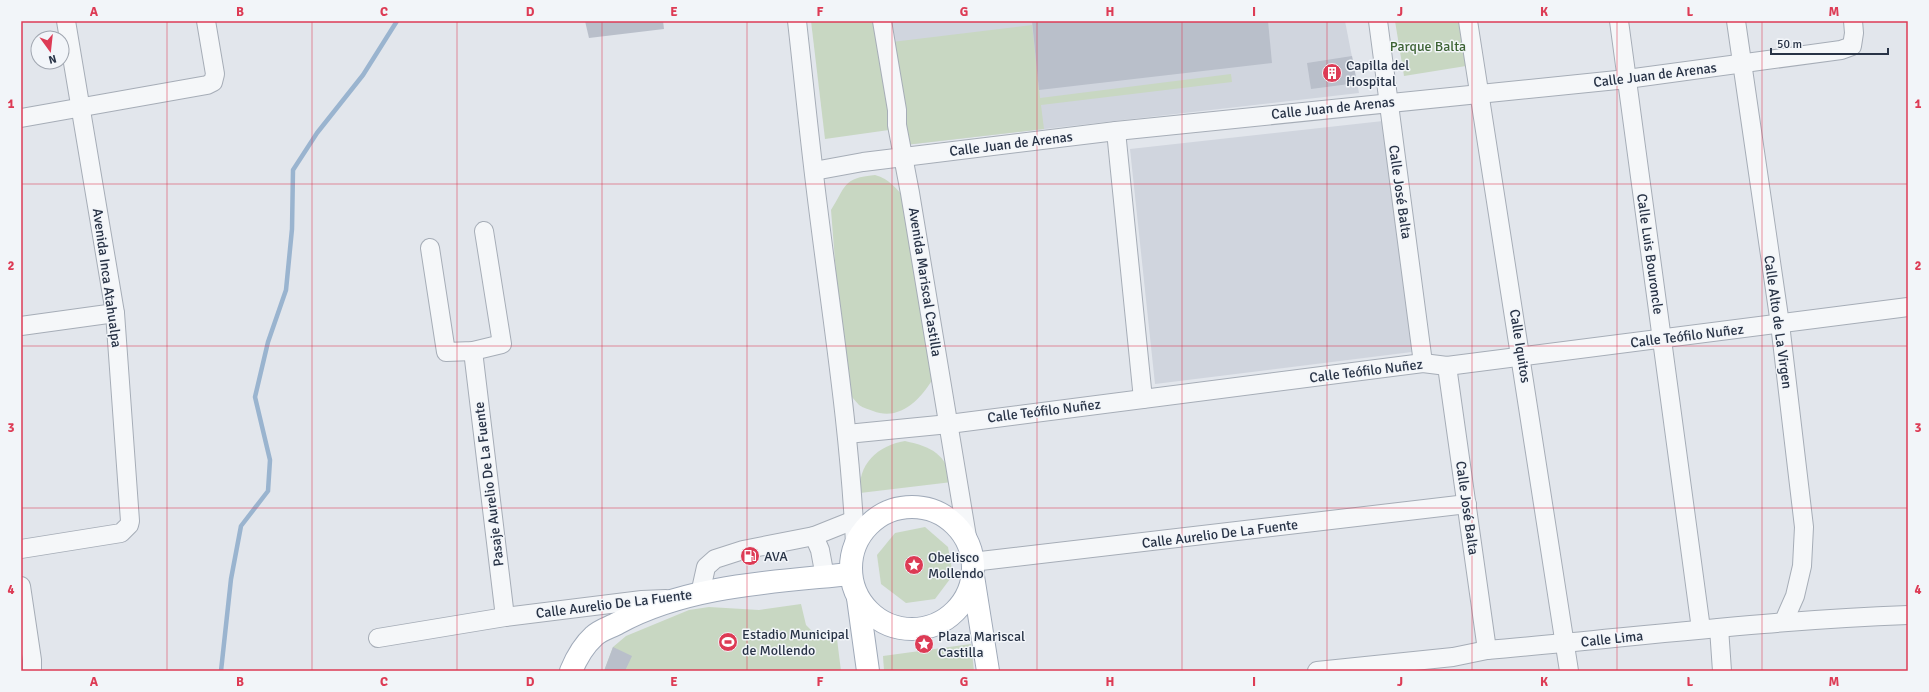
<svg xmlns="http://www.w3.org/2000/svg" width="1929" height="692" viewBox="0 0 1929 692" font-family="Signika,sans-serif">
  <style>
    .built { fill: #d0d5de }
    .green { fill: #c8d7c2 }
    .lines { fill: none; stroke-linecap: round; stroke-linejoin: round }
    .stream { stroke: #9ab4cf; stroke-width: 4.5 }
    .building { fill: #b9bfca }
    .minor-casing { stroke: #a6adb7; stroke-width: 20 }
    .major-casing { stroke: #a0aab9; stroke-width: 24 }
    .minor { stroke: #f5f7f9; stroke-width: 18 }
    .major { stroke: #fff; stroke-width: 22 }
    .grid { fill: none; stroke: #dd3b55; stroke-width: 1; stroke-opacity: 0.55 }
    .labels { text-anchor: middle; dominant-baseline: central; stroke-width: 3; stroke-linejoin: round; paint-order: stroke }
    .park-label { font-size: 14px; fill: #3d6334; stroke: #f2f5f9 }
    .poi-label { font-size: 14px; fill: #283346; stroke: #f2f5f9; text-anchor: start }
    .street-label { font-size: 14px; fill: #283346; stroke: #f2f5f9 }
    .neatline { fill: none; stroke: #dd3b55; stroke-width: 1.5 }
    .grid-label { font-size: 13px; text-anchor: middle; font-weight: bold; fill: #dd3b55 }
  </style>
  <rect width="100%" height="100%" fill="#e2e6ec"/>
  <g class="built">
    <path d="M888 21H1345L1359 93 905 145Z"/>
    <path d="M1383 121 1412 352 1155 384 1130 149Z"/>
  </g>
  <g class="green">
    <path d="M811 21H878L896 129 825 139Z"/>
    <path d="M1395 21H1458L1466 66 1404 76Z"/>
    <path d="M1032 25 1040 98 1231 74 1232 82 1041 105 1044 129 905 145 892 42Z"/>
    <path d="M875 175C890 179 896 189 907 200L934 377C922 398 900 422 873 411 869 409 863 408 859 405 854 400 850 394 845 388L831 210C846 187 842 178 875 175Z"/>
    <path d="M905 441C932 447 946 454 952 482L860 493C857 465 878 445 905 441Z"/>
    <path d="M925 527 948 547 953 575 935 599 906 603 881 584 877 555 895 533Z"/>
    <path d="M801 604 806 625 813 632 836 631 841 671H604L613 647 626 636 689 610 709 607 759 610Z"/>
    <path d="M971 644 974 671H884L883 656Z"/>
  </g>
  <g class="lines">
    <path class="stream" d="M221 671 231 579 241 526 268 491 270 460 255 397 268 342 286 290 292 229 293 170 317 133 363 75 397 21"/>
  </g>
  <g class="building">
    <path d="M585 21H663L664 29 589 38Z"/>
    <path d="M1032 21H1268L1272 63 1039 90Z"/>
    <path d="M1352 56 1357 83 1311 89 1307 63Z"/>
    <path d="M613 647 632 656 625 671H604Z"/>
  </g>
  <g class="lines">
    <g class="minor-casing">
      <g id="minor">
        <path d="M797 21C804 83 810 145 818 207 832 320 850 431 855 544"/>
        <path d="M882 21 897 110V125L910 193 968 543"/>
        <path d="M1378 21 1423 363"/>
        <path d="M1468 21 1569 671"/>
        <path d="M1619 21 1701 629"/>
        <path d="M1736 21 1780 324 1804 527 1802 566 1795 596 1784 621"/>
        <path d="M21 118 207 85 213 82 215 74 206 21"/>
        <path d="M1116 131 1143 399"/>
        <path d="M814 171 863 162 1116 131 1627 79 1841 50 1852 46 1854 33 1853 21"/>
        <path d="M430 248 446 352 473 351 502 344 484 231"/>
        <path d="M21 326 115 313"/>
        <path d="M473 351 505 617"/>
        <path d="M1447 366 1487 650"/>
        <path d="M847 434 949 424 1423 363 1447 366 1908 307"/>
        <path d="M814 536 820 550 825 577"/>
        <path d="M21 549 121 533 129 525 130 521 115 313 66 21"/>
        <path d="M972 562 1467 504"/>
        <path d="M21 586 32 660V671"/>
        <path d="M700 594 706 567 715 559 743 550 814 536 854 520"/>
        <path d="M1719 628 1722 671"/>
        <path d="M378 638 505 617 642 600 666 599"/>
        <path d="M1317 671 1453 657 1487 650C1627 638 1767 620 1908 615"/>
      </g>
    </g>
    <g class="major-casing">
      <g id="major">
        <circle cx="912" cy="568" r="61"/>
        <path d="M973 576 988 671"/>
        <path d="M858 598 868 671"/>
        <path d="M571 671C576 659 584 645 594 636 600 630 611 627 618 623 687 585 774 582 851 574"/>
      </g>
    </g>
    <use href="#minor" class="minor"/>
    <use href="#major" class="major"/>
  </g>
  <path class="grid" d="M167 21V671M312 21V671M457 21V671M602 21V671M747 21V671M892 21V671M1037 21V671M1182 21V671M1327 21V671M1472 21V671M1617 21V671M1762 21V671M21 184H1908M21 346H1908M21 508H1908"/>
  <defs>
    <g id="building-disc" transform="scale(1)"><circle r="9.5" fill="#dd3b55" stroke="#f2f5f9"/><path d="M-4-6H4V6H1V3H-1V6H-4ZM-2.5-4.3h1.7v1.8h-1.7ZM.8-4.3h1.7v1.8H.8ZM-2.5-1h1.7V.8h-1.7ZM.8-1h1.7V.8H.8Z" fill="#fff"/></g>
    <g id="fuel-disc" transform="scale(1)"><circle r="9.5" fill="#dd3b55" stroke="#f2f5f9"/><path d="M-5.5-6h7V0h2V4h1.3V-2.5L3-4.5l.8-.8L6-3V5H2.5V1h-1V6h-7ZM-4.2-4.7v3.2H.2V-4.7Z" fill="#fff"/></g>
    <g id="sight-disc" transform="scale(1)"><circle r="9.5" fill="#dd3b55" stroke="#f2f5f9"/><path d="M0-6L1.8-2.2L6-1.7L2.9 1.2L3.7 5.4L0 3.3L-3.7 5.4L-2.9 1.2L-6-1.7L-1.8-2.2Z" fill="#fff"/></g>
    <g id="stadium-disc" transform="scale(1)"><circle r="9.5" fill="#dd3b55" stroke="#f2f5f9"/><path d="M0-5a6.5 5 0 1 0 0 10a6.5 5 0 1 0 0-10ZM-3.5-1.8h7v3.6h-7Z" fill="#fff"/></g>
  </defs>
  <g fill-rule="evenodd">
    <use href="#building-disc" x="1332" y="73"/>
    <use href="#fuel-disc" x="750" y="556"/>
    <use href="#sight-disc" x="914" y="565"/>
    <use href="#stadium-disc" x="728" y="642"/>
    <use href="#sight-disc" x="924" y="644"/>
  </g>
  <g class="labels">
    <g class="park-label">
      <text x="1428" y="46">Parque Balta</text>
    </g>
    <g class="poi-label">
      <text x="1346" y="65">Capilla del<tspan x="1346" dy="16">Hospital</tspan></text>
      <text x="764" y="556">AVA</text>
      <text x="928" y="557">Obelisco<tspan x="928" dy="16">Mollendo</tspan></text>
      <text x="742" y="634">Estadio Municipal<tspan x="742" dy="16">de Mollendo</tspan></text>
      <text x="938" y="636">Plaza Mariscal<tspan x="938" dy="16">Castilla</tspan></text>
    </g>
    <g class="street-label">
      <text transform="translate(1655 75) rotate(-7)">Calle Juan de Arenas</text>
      <text transform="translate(1333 108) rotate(-6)">Calle Juan de Arenas</text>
      <text transform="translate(1011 144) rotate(-7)">Calle Juan de Arenas</text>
      <text transform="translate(1400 192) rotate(82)">Calle José Balta</text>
      <text transform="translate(1650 254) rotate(82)">Calle Luis Bouroncle</text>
      <text transform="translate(107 278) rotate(82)">Avenida Inca Atahualpa</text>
      <text transform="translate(925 282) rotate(81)">Avenida Mariscal Castilla</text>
      <text transform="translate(1778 322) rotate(82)">Calle Alto de La Virgen</text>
      <text transform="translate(1687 336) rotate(-7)">Calle Teófilo Nuñez</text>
      <text transform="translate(1520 346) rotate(81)">Calle Iquitos</text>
      <text transform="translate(1366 371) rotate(-7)">Calle Teófilo Nuñez</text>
      <text transform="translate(1044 411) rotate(-7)">Calle Teófilo Nuñez</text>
      <text transform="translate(489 484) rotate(-97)">Pasaje Aurelio De La Fuente</text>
      <text transform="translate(1467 508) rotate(82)">Calle José Balta</text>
      <text transform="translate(1220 534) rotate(-7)">Calle Aurelio De La Fuente</text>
      <text transform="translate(614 604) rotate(-7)">Calle Aurelio De La Fuente</text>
      <text transform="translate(1612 639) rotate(-6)">Calle Lima</text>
    </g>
  </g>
  <rect width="1929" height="692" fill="none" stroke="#f2f5f9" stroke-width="44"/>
  <g transform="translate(50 50) rotate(165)"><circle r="19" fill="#f2f5f9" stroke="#a1a7b1"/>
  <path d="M0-3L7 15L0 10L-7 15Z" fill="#dd3b55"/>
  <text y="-6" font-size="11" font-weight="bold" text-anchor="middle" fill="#283346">N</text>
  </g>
  <path d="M1771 48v6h117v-6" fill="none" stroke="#283346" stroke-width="2"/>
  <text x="1777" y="48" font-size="12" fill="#283346" stroke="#f2f5f9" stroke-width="3" paint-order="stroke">50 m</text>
  <rect x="22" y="22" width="1885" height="648" class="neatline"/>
  <g class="grid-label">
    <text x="94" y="16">A</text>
    <text x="240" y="16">B</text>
    <text x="384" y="16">C</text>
    <text x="530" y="16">D</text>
    <text x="674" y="16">E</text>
    <text x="820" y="16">F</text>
    <text x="964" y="16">G</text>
    <text x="1110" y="16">H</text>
    <text x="1254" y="16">I</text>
    <text x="1400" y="16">J</text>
    <text x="1544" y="16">K</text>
    <text x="1690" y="16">L</text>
    <text x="1834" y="16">M</text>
    <text x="11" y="108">1</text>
    <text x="1918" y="108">1</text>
    <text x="11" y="270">2</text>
    <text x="1918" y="270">2</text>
    <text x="11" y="432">3</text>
    <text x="1918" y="432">3</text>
    <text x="11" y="594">4</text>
    <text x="1918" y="594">4</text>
    <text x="94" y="686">A</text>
    <text x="240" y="686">B</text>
    <text x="384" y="686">C</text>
    <text x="530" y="686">D</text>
    <text x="674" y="686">E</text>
    <text x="820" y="686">F</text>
    <text x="964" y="686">G</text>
    <text x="1110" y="686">H</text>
    <text x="1254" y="686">I</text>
    <text x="1400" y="686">J</text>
    <text x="1544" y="686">K</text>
    <text x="1690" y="686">L</text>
    <text x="1834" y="686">M</text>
  </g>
</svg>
